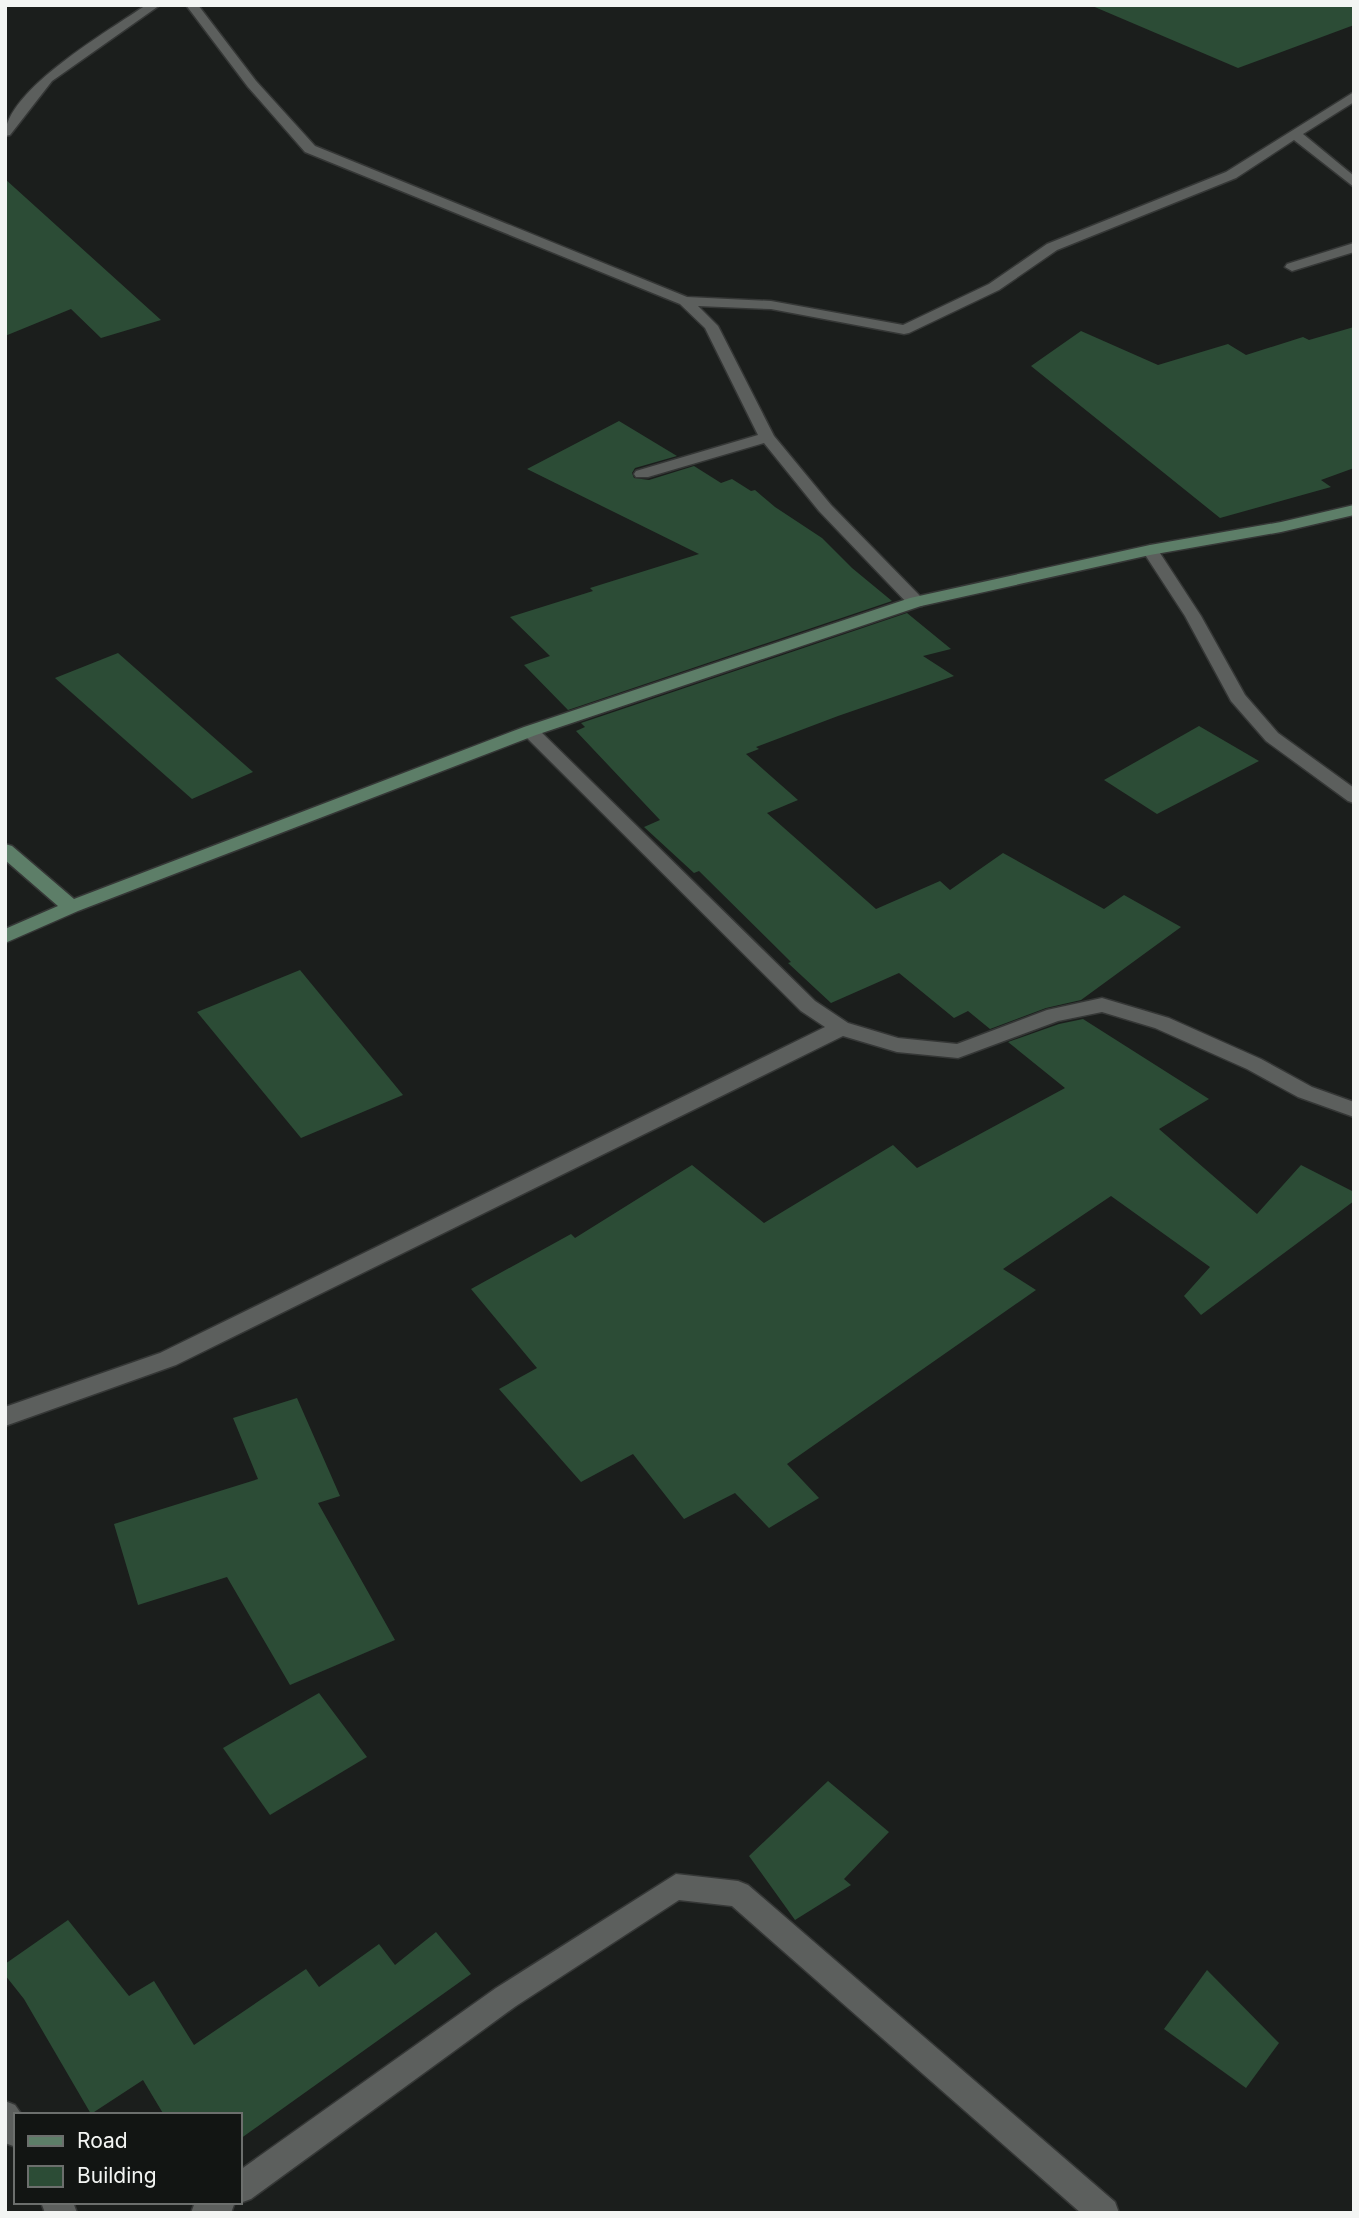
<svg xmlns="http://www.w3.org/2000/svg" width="1359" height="2218" viewBox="0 0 1359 2218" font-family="Inter,sans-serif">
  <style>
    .building { fill: #2c4c36 }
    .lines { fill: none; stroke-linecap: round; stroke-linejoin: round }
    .street-casing { stroke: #353736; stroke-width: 3 }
    .secondary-casing { stroke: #353736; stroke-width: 3 }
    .street { fill: #5c5f5d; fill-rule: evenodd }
    .secondary { fill: #5d7e68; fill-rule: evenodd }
  </style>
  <rect width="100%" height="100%" fill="#1b1e1c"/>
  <g class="building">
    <path d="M1090 5H1354V25L1238 68Z"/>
    <path d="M5 179 161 320 101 338 71 309 5 336Z"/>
    <path d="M1354 327V468L1321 480 1331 487 1220 518 1031 366 1081 331 1158 365 1228 344 1246 355 1303 337 1309 340Z"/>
    <path d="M619 421 677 456 635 468 632 473 634 478 649 480 694 466 721 483 732 479 751 491 755 490 775 507 822 538 852 568 892 601 568 710 524 665 550 656 510 617 593 591 590 588 699 554 527 469Z"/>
    <path d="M907 613 951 649 923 656 954 676 838 716 756 747 759 749 746 754 798 800 767 813 876 909 940 881 950 890 1003 853 1104 909 1124 895 1181 927 1081 1000 1046 1008 990 1029 968 1011 954 1018 899 973 831 1003 788 963 791 962 699 871 694 873 644 827 660 820 576 731 585 727 581 723Z"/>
    <path d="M118 653 253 772 192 799 55 678Z"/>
    <path d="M1199 726 1259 761 1157 814 1104 780Z"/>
    <path d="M300 970 403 1095 301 1138 197 1012Z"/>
    <path d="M1083 1019 1209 1099 1159 1129 1257 1214 1301 1165 1354 1192V1201L1201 1315 1184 1296 1210 1267 1111 1196 1003 1269 1036 1290 787 1464 819 1498 769 1528 735 1493 684 1519 633 1454 581 1482 499 1389 537 1368 471 1289 571 1234 575 1238 692 1165 764 1223 893 1145 917 1168 1065 1088 1008 1042 1059 1024Z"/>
    <path d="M297 1398 340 1496 318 1503 395 1640 290 1685 227 1577 138 1605 114 1524 258 1479 233 1418Z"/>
    <path d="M319 1693 367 1757 270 1815 223 1748Z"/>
    <path d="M828 1781 889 1832 844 1879 851 1885 795 1920 749 1856Z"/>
    <path d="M68 1920 129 1996 154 1981 194 2045 306 1969 319 1987 379 1944 395 1965 436 1932 471 1974 240 2139V2115H164L143 2080 91 2114 24 1999 5 1975V1964Z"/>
    <path d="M1207 1970 1279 2043 1246 2088 1164 2029Z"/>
  </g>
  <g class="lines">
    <g class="street-casing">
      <g id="street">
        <path d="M146 5H160L52 81 10 135 5 136C5 90 110 30 146 5Z"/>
        <path d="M186 5H198L256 81 315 146 687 297 771 301 903 325 989 284 1047 244 1226 172 1354 92V102L1303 134 1354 176V187L1294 140 1236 178 1057 250 999 290 909 333 904 334 771 309 698 306 718 326 774 436 831 505 922 598 924 602 922 606H910L819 511 764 443 648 477H636L634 474 636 471 758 435 705 328 680 304 305 152 248 87Z"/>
        <path d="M1354 243V252L1292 271 1285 267 1287 264Z"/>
        <path d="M1150 545 1156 547 1201 616 1245 695 1278 733 1354 788V803L1348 801 1266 741 1231 701 1185 616 1142 550Z"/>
        <path d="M530 726 536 727 815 1001 848 1023 898 1038 957 1044 1047 1010 1102 998 1169 1018 1261 1059 1312 1087 1354 1102V1117L1298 1097 1247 1069 1155 1028 1102 1012 1058 1021 958 1058 897 1052 843 1036 176 1365 5 1426V1407L160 1353 825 1027 801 1011 524 735 521 731Z"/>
        <path d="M676 1874 738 1881 748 1885 1115 2202 1119 2213H1081L732 1906 679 1900 516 2006 251 2199 240 2203 238 2202 240 2170 496 1988Z"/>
        <path d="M5 2101 15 2105 22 2115H16V2147L5 2143Z"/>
        <path d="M41 2202H73L77 2213H45Z"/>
        <path d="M195 2202H235L231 2213H191Z"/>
      </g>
    </g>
    <g class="secondary-casing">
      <path id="secondary" d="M1354 505V515L1281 532 1150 555 921 606 536 735 78 911 5 943V929L58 906 5 860V844L12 846 74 899 524 727 910 598 1150 545 1281 522Z"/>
    </g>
    <use href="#street" class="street"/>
    <use href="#secondary" class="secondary"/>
  </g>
  <rect width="1359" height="2218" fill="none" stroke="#f3f5f3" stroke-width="14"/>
  <rect x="14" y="2113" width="228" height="91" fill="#121513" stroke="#6c6f6d" stroke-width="2"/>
  <rect x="28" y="2136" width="35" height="10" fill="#5d7e68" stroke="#6c6f6d" stroke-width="2"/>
  <text x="77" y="2148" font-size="21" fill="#f3f5f3">Road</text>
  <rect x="28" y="2166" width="35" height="21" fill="#2c4c36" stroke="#6c6f6d" stroke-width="2"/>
  <text x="77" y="2183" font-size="21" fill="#f3f5f3">Building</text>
</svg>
